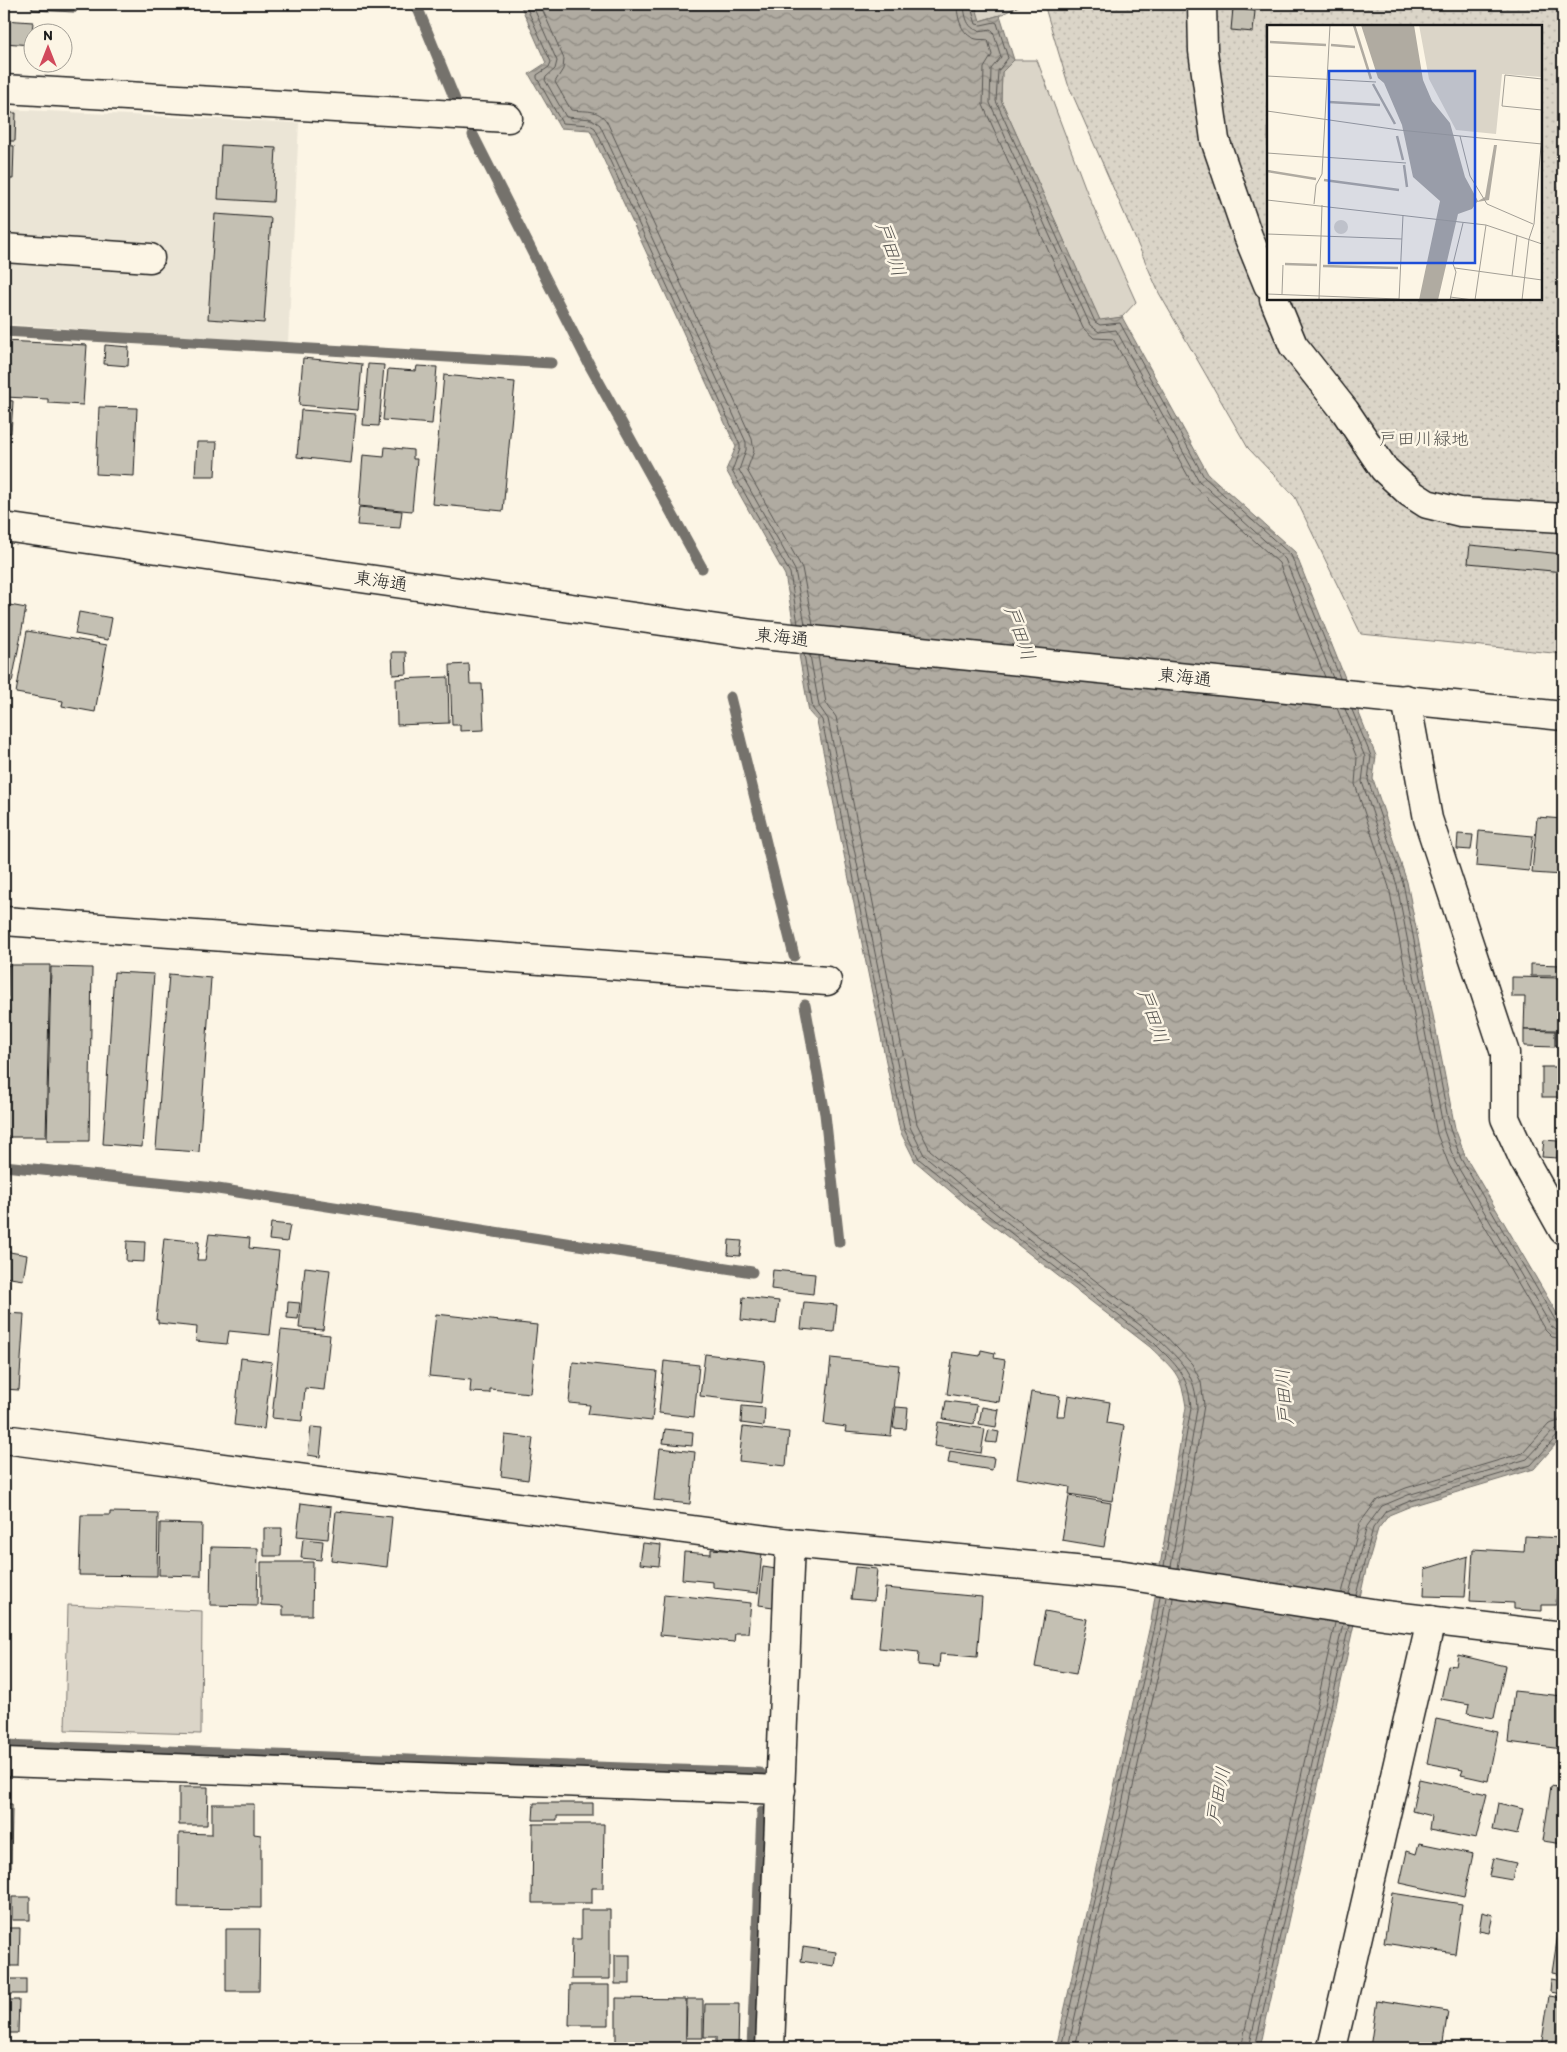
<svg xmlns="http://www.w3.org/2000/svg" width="1567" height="2052" viewBox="0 0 1567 2052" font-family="Itim,'Klee One',sans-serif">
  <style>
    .built { fill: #ebe5d6 }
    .green { fill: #dbd5c8; stroke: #7c7872 }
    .park { fill: url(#park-dots); stroke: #7c7872; fill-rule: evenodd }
    .water { fill: url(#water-waves); stroke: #75726c }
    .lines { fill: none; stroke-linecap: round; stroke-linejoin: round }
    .shore { stroke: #575551; stroke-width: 1 }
    .stream { stroke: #75726c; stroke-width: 11 }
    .building { fill: #c4c0b3; stroke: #1c1c1c }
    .minor-casing { stroke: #1c1c1c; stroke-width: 31 }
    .major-casing { stroke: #1c1c1c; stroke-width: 31 }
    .minor { stroke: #fcf5e5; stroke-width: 28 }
    .major { stroke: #fcf5e5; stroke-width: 28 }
    .labels { text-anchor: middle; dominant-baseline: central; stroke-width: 5; stroke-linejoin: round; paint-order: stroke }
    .park-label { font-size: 18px; fill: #555450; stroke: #fcf5e5 }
    .street-label { font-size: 18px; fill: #1c1c1c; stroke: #fcf5e5 }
    .water-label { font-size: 19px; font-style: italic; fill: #575551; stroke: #fcf5e5 }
    .inset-river { fill: none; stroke: #b0aba1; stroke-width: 2.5 }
    .inset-road { fill: none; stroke: #a29e95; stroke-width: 1 }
    .view { fill: #1d4ed8; fill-opacity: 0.15; stroke: #1d4ed8; stroke-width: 2.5 }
    .inset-edge { fill: none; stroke: #1c1c1c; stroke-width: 2.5 }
  </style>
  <defs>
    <pattern id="park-dots" width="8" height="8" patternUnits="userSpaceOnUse" patternTransform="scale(1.25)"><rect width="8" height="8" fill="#dbd5c8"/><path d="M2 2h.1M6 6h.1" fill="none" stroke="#bbb6ab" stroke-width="1.8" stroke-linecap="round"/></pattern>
    <pattern id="water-waves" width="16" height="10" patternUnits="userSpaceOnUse" patternTransform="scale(1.25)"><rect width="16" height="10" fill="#b0aba1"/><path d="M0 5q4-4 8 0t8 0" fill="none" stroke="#8e8a82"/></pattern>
  </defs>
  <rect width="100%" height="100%" fill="#fcf5e5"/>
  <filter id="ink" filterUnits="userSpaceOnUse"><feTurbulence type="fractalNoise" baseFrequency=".02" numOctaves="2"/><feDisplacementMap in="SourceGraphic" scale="10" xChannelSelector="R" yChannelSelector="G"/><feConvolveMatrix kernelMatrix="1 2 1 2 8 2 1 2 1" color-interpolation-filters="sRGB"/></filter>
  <g filter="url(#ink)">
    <path class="built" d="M4 109 299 123 288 343 4 324Z"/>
    <g class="green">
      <path d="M975 4H1023L1000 15 979 21Z"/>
      <path d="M1014 60H1037L1088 195 1136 302 1122 317 1100 321 1001 100 1002 72Z"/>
      <path d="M68 1605 202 1611 201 1734 65 1730Z"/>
    </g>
    <path class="park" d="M1044 4H1563V654L1361 634 1295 497 1248 448 1159 293 1068 84ZM1268 26H1541V299H1268Z"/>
    <path class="water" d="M520 4H975L980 21 1000 15 1014 60 1002 72 1001 100 1100 320 1122 317 1208 474 1295 552 1376 756 1373 779 1407 882 1455 1128 1465 1156 1563 1324V1436L1534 1469 1411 1506 1389 1515 1378 1529 1366 1570 1260 2048H1056L1151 1621 1186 1407C1181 1373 1174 1370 1150 1347L969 1207 915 1161 900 1131 817 721 809 712 785 575 726 470 736 447 590 130 560 128 529 74 546 63Z"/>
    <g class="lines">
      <g class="shore">
        <path d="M525 4 551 62 549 67 537 75V78L562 123 590 125 595 128 740 445V449L732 471 790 573 798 624"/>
        <path d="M532 4 557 61 555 69 546 77 545 80 566 117 592 119 600 125 746 442V450L739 470 795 570 805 624"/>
        <path d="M540 4 564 59 563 69 555 82 571 110C585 112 598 108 607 122L752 439 754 451 747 470 802 568 813 625"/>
        <path d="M957 4C957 17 961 35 976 39 980 40 984 39 988 40L992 55 984 68 983 105 1083 328 1094 338 1113 339 1193 485 1279 563 1325 677"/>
        <path d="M964 4C965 22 970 35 990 29L993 31 1001 57 991 69 990 103 1090 325 1099 332 1116 330 1199 481 1285 559 1333 678"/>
        <path d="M970 4 976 24 981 25 995 22 997 23 1008 58 998 71 996 101 1095 322 1100 325 1120 323 1204 477 1291 555 1340 678"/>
        <path d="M804 654 813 709 822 720 904 1129 919 1159 972 1203 1154 1343C1177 1366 1188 1374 1191 1408L1164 1566"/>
        <path d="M810 655 819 706 828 719 910 1127 924 1155 976 1198 1158 1339C1181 1361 1196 1374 1197 1409L1171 1567"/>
        <path d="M818 656 826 703 836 717 917 1124 930 1150 981 1192 1163 1333 1192 1364 1201 1382 1204 1405 1178 1568"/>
        <path d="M1337 708 1357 758 1355 784 1389 887 1437 1134 1449 1165 1545 1330 1552 1337 1563 1339"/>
        <path d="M1345 709 1365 757 1362 782 1397 885 1444 1131 1455 1162 1551 1326 1556 1330 1563 1332"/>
        <path d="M1352 710 1371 756 1368 780 1403 883 1450 1129 1461 1159 1557 1323 1563 1326"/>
        <path d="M1342 1593 1360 1523 1377 1500 1406 1488 1523 1453 1549 1424 1563 1420"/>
        <path d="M1349 1594 1367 1526 1382 1506 1408 1495 1527 1459 1554 1430 1563 1427"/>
        <path d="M1356 1595 1373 1528 1386 1511 1410 1501 1531 1465 1558 1435 1563 1433"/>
        <path d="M1061 2048 1156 1622 1160 1596"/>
        <path d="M1068 2048 1162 1623 1166 1597"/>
        <path d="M1075 2048 1169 1625 1173 1598"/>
        <path d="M1241 2048 1335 1623"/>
        <path d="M1249 2048 1343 1624"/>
        <path d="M1255 2048 1349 1625"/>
      </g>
      <g class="stream">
        <path d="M416 4 456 102"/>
        <path d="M473 135 590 366 702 568"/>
        <path d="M4 331 551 363"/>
        <path d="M730 697 794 956"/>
        <path d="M805 1005 825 1114 839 1242"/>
        <path d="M4 1166 205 1187 752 1272"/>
        <path d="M4 1745 760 1773"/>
        <path d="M752 2048 762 1812"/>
      </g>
    </g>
    <g class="building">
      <path d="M32 4H76V12L32 10Z"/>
      <path d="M1233 8 1255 11 1253 32 1231 30Z"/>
      <path d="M4 20 33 22 31 45 4 43Z"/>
      <path d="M4 113H16L15 141H4Z"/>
      <path d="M4 145 14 146 13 179H4Z"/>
      <path d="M221 145 276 148 273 202 218 199Z"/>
      <path d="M215 214 271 218 264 323 208 319Z"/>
      <path d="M4 341 87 345 83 405 48 403V399L4 397Z"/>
      <path d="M105 345 129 347 128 366 104 364Z"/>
      <path d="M303 358 362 364 358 410 299 405Z"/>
      <path d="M368 364 384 365 379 426 363 425Z"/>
      <path d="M417 366 437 367 432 424 383 420 388 369 416 371Z"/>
      <path d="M444 375 515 382 503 511 432 504Z"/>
      <path d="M4 400 13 401 11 433 4 432Z"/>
      <path d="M99 407 137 408 134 476 96 474Z"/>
      <path d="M301 410 356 414 351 463 297 457Z"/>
      <path d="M197 442H217L215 476H195Z"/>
      <path d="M385 447 413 450V459H417L412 511 359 506 363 455 384 457Z"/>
      <path d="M359 507 402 511 400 528 357 525Z"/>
      <path d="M1470 545 1563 554V572L1468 563Z"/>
      <path d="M4 604 26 608 12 682 4 681Z"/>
      <path d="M79 612 112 618 108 640 75 634Z"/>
      <path d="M27 631 107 645 95 712 62 706 63 701 16 693Z"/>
      <path d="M392 652H406L407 674 393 675Z"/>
      <path d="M469 664 470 684H482L484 730 460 731V725H452L450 665Z"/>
      <path d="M448 677 449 723 397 725 396 679Z"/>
      <path d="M1537 817 1563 819V875L1532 873Z"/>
      <path d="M1479 831 1533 836 1529 871 1476 866Z"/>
      <path d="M1458 834 1473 835 1471 850 1457 849Z"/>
      <path d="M4 962H7L4 1100Z"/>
      <path d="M1531 964 1561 965V976H1531Z"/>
      <path d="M8 965H50L46 1137H5Z"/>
      <path d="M51 967 92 968 89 1141H47Z"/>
      <path d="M114 972 154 974 142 1147 103 1144Z"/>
      <path d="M169 974 211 978 199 1152 156 1149Z"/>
      <path d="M1512 977 1563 978V1046L1555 1045 1556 1030H1524L1525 997H1512Z"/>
      <path d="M1524 1030 1555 1031V1047L1524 1046Z"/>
      <rect x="1542" y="1067" width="21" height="30"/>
      <path d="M1544 1140 1558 1141 1557 1158 1542 1157Z"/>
      <path d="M1562 1147H1563V1171H1559Z"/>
      <path d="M271 1223 290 1225 287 1242 269 1240Z"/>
      <path d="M209 1234 250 1238 249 1248 279 1251 270 1335 229 1331 227 1344 196 1341 197 1327 158 1323V1320H156L164 1238 199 1242 197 1260H205Z"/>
      <path d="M729 1240 742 1241 740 1256 728 1255Z"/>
      <path d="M127 1241 145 1242 144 1262 126 1261Z"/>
      <path d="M4 1251 27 1255 23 1280 4 1277Z"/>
      <path d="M305 1267 330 1270 323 1330 299 1328Z"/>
      <path d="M773 1270 815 1274 813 1294 771 1289Z"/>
      <path d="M743 1297 779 1301 776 1324 741 1320Z"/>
      <path d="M288 1302 300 1303 298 1319 287 1318Z"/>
      <path d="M804 1302 837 1305 834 1332 801 1329Z"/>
      <path d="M4 1313 24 1314 19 1390 4 1389Z"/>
      <path d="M436 1314 537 1325 530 1393 490 1389V1393L470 1392 471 1380 429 1376Z"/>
      <path d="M281 1330 330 1335 324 1390 305 1388 302 1421 272 1418Z"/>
      <path d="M981 1350 995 1353 994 1358 1005 1360 999 1402 947 1394 953 1352 980 1356Z"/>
      <path d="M705 1354 765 1361 761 1403 700 1396Z"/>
      <path d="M241 1358 272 1362 264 1429 234 1425Z"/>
      <path d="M831 1358 899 1365 891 1436 845 1432 846 1427 824 1424Z"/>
      <path d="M664 1361 699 1365 694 1417 659 1413Z"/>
      <path d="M573 1362 657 1371 652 1421 588 1414 590 1405 569 1403Z"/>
      <path d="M1031 1392 1060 1396 1057 1416H1065L1068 1395 1110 1402 1107 1423 1124 1426 1112 1501 1069 1494 1070 1487 1017 1478Z"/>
      <path d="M946 1401 977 1405 974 1424 943 1419Z"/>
      <path d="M742 1406 765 1408 764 1426 741 1423Z"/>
      <path d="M896 1407 908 1408 906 1429 893 1428Z"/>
      <path d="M982 1407 999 1410 996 1427 979 1424Z"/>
      <path d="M938 1422 985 1429 981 1453 934 1446Z"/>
      <path d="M311 1427 323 1428 320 1457 308 1455Z"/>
      <path d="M743 1427 789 1432 786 1466 739 1461Z"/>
      <path d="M665 1429 693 1432 692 1446 663 1443Z"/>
      <path d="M989 1430 999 1432 997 1443 986 1442Z"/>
      <path d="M505 1435 533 1438 528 1480 501 1476Z"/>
      <path d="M660 1448 695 1452 690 1504 654 1500Z"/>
      <path d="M950 1451 994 1458 992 1470 948 1463Z"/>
      <path d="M1069 1496 1111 1503 1104 1547 1062 1540Z"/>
      <path d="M301 1503 331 1507 328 1539 297 1536Z"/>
      <path d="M336 1511 392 1517 387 1567 331 1560Z"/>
      <path d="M110 1512 158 1513 157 1576 79 1575 81 1515H110Z"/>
      <path d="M160 1523 202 1524 201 1576 159 1575Z"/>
      <path d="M264 1528H282L281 1556H264Z"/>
      <path d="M1525 1536 1560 1538 1556 1605H1542V1611L1514 1609V1603L1470 1601 1473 1549 1524 1552Z"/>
      <path d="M303 1539 323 1541 321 1560 301 1558Z"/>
      <path d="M643 1543 661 1545 659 1566 640 1564Z"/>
      <path d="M211 1547 258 1548 257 1606 210 1605Z"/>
      <path d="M711 1549 762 1553 758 1593 713 1588V1582L682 1579 684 1552 711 1554Z"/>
      <path d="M1468 1556 1465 1597 1424 1596 1425 1569Z"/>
      <path d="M261 1562H313L312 1615H283V1606L261 1605Z"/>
      <path d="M763 1567 776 1569 773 1607 759 1605Z"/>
      <path d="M855 1567 877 1569 874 1601 851 1599Z"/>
      <path d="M885 1588 982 1597 977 1657 940 1654 939 1667 918 1665 919 1652 879 1648Z"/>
      <path d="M664 1594 751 1603 748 1633H735L734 1642 660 1635Z"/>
      <path d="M1045 1611 1087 1619 1076 1674 1035 1667Z"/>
      <path d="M1458 1655 1505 1666 1494 1718 1468 1713 1470 1704 1441 1699 1448 1665 1456 1666Z"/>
      <path d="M1514 1691 1563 1696 1562 1749 1508 1742Z"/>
      <path d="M1436 1719 1498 1732 1488 1781 1461 1775 1463 1770 1427 1763Z"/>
      <path d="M1419 1779 1487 1794 1476 1839 1429 1830 1431 1816 1412 1811Z"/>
      <path d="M1551 1786 1563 1788V1844L1543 1841Z"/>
      <path d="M179 1787H208L207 1825H179Z"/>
      <path d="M534 1803H593V1816H557V1820H533Z"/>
      <path d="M1498 1803 1523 1809 1517 1835 1493 1830Z"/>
      <path d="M4 1804H12L11 1867H4Z"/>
      <path d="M212 1804H254V1834L261 1835V1908L178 1907 179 1833 212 1834Z"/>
      <path d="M533 1824H604L603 1888H592V1903H532Z"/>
      <path d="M1419 1843 1473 1854 1464 1897 1400 1883 1407 1851 1416 1854Z"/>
      <path d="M1493 1858 1516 1863 1512 1880 1489 1876Z"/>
      <path d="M1563 1882V1916H1558Z"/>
      <path d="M1392 1893 1462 1904 1455 1954 1384 1943Z"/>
      <rect x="12" y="1897" width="18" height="23"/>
      <path d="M581 1910H610V1979H571L572 1939H581Z"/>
      <path d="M1482 1912 1493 1915 1489 1933 1479 1931Z"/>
      <path d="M1561 1918 1563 1919V1932L1559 1931Z"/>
      <path d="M4 1928H20L19 1966H4Z"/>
      <path d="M226 1929H260L259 1991H226Z"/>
      <path d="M1558 1934 1563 1935V1975L1552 1973Z"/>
      <path d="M803 1947 836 1952 834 1966 801 1961Z"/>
      <rect x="615" y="1955" width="15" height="29"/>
      <rect x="5" y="1979" width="21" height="15"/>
      <path d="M1551 1979 1563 1981V1994L1550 1992Z"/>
      <path d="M570 1985H609V2025H569Z"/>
      <path d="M1549 1996 1563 1998V2048H1541Z"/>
      <path d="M616 1998 686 1999V2048H616Z"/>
      <path d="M687 1999H703V2038H686Z"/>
      <path d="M4 2000H19L18 2033H4Z"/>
      <path d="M1377 2000 1448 2011 1442 2048H1370Z"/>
      <path d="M705 2004H739L738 2048H716V2037H704Z"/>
    </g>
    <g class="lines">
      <g class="minor-casing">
        <g id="minor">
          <path d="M1202 4 1203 51 1215 140 1248 236 1268 285"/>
          <path d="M4 89 508 118"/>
          <path d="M4 248 150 258"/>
          <path d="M1274 299 1293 345 1345 411 1384 469 1410 493 1427 504 1460 512 1563 518"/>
          <path d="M1406 699 1428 819 1505 1053V1118L1524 1160 1563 1230"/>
          <path d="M4 921 827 981"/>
          <path d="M4 1439 790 1543 1118 1574 1385 1615 1563 1636"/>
          <path d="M4 1762 781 1790"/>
          <path d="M770 2048 790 1543"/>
          <path d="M1332 2048 1431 1620"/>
        </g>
      </g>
      <g class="major-casing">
        <path id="major" d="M4 527 753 634 1563 716"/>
      </g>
      <use href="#minor" class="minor"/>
      <use href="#major" class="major"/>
    </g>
  </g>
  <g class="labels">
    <g class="park-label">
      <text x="1424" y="439">戸田川緑地</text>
    </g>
    <g class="street-label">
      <text transform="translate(381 581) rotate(8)">東海通</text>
      <text transform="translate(782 637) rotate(6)">東海通</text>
      <text transform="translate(1185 677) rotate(6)">東海通</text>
    </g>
    <g class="water-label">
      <text transform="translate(891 249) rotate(72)">戸田川</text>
      <text transform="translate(1020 633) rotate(71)">戸田川</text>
      <text transform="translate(1153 1016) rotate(71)">戸田川</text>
      <text transform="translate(1284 1397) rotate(-94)">戸田川</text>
      <text transform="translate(1218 1795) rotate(-79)">戸田川</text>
    </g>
  </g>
  <g transform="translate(1267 25)">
    <rect width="275" height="275" fill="#fcf5e5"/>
    <path d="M67 202a7 7 0 1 1 14 0a7 7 0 1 1-14 0Z" fill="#dbd5c8"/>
    <path d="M152 0H275V52L235 49 229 109 189 105 162 54Z" fill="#dbd5c8"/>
    <path d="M94 0H147L156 55 165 76 183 98 198 152 211 176 218 172 227 120H230L222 175 210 177 205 184 191 189 171 275H152L173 176 146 152 135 100 117 58 111 53Z" fill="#b0aba1"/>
    <path class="inset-river" d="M87 0 104 54M3 17 59 20M64 20 88 22M106 59 128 99M62 77 113 80M130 111 136 135M137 140 140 162M0 146 49 154M57 155 132 165M18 239 50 240M56 241 131 243"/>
    <path class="inset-road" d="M0 51 109 57M275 54 238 50 235 81 275 85M0 86 132 105 275 119M193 111 203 151 220 179 266 199M0 128 139 138M0 175 219 200 275 219M47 179 49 160 55 149 63 0M0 209 135 214M188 243 275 255M245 251 250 210M0 269 132 274M15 269 16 240M183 272 206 275M52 275 55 180M132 275 136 190M183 275 189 247 186 239 196 198M208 275 219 200M255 275 262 214 267 199 275 110"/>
    <path class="view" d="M62 46H208V238H62Z"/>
    <rect width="275" height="275" class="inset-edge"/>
  </g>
  <rect width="1567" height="2052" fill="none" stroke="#fcf5e5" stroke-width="20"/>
  <rect x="10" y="10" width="1547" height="2032" fill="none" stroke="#1c1c1c" stroke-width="2" filter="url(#ink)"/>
  <g transform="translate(48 48)"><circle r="24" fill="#fcf5e5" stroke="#a29e95"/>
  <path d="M0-4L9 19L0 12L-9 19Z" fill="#d1495b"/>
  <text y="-8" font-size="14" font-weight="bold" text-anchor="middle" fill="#1c1c1c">N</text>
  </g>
</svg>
